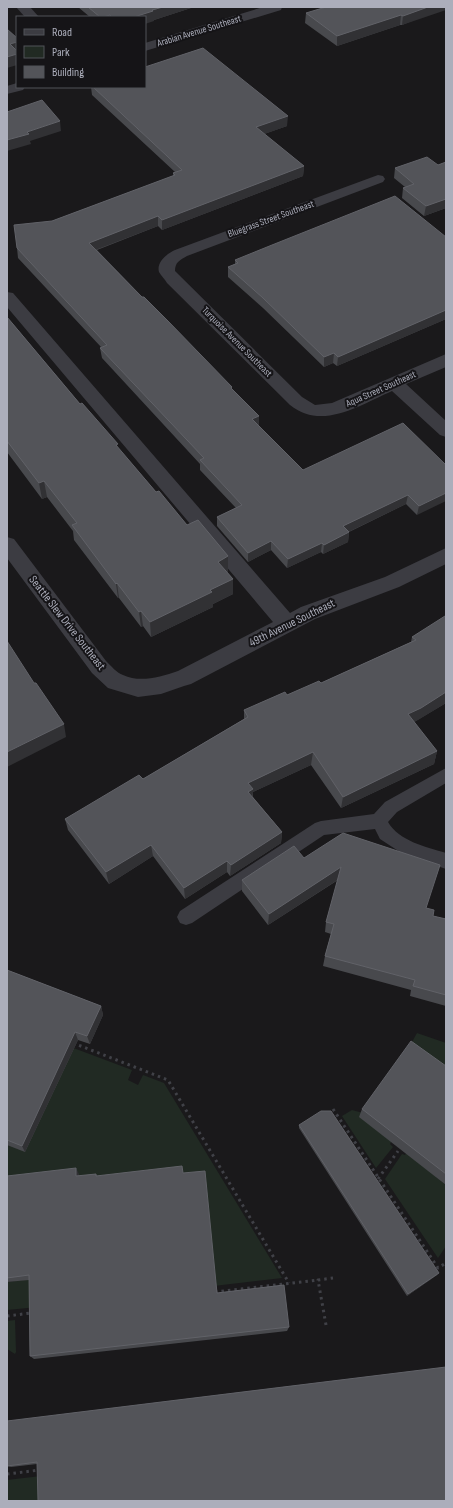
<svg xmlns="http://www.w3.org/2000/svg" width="453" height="1508" viewBox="0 0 453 1508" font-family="'Sofia Sans Condensed',sans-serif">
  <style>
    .green { fill: #212a23 }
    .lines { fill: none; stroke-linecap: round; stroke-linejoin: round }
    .path { stroke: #404147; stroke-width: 3; stroke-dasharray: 2.5 4; stroke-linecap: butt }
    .service { fill: #3c3c42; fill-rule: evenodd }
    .minor { fill: #3c3c42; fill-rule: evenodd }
    .wall { fill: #48494d }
    .shaded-wall { fill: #313134 }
    .building { fill: #535459; stroke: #616268 }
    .labels { text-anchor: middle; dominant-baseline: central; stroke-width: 4; stroke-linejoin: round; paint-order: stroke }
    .far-street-label { font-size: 10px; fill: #acaebb; stroke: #151417 }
    .street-label { font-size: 12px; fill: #acaebb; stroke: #151417 }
  </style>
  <rect width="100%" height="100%" fill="#1a191b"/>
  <g class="green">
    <path d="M31 1032 132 1070 128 1080 138 1085 143 1075 164 1083 282 1278 163 1292 184 1179 183 1172 7 1182V1144Z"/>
    <path d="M417 1033 446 1043V1078L407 1051Z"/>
    <path d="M352 1110 363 1113 395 1136 390 1144 393 1147 376 1168 342 1116Z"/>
    <path d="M410 1147 441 1170 436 1177 446 1185V1246L438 1258 385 1179 402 1154 405 1155Z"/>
    <path d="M33 1279 38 1307 7 1310V1282Z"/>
    <path d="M15 1320 16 1352 15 1354 7 1349V1321Z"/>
    <path d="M100 1469 42 1501H7V1480Z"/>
  </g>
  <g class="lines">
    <g class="path">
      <path d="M73 1043 168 1080 289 1283"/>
      <path d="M333 1109 438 1268 446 1263"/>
      <path d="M378 1179 398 1151"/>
      <path d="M215 1292 318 1280"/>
      <path d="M7 1316 31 1313"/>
      <path d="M326 1325 318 1280 333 1278"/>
      <path d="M7 1474 40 1470"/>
    </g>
    <path class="service" d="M446 768V783L397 812 388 822C399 841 426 847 446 853V869L403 854 380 839 375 829 324 835 192 923 186 925 180 923 177 917 180 911 315 823 321 821 374 814 385 802Z"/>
    <g class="minor">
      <path d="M16 7H30L39 17H25Z"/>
      <path d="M263 7H282L281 10 145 51V43Z"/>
      <path d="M17 83V87H25L23 90 7 94V86Z"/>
      <path d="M378 175 383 176 385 179 383 182 187 256C180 260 175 262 175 271L302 397 315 405 332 403 446 354V367L406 384 446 421V437L440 435 392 391C360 405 322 431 290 405L167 283C165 279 161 276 159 272 156 262 168 253 175 250Z"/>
      <path d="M7 292 13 293 290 613 301 607 385 577 446 548V564L399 587 315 619 191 684 184 686 161 694 138 697 108 688 92 673 7 558V537L14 539 106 661C111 666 117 673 123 675 140 683 160 677 178 671L273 622 7 307Z"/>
    </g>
  </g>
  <g class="wall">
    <path d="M78 7H194L154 20V21L145 17H90Z"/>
    <path d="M446 7 402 25H400L337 46 305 23 306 13Z"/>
    <path d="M91 87H145L287 126 264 134 304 166 303 176 162 230 158 226 97 250 142 297 232 389 259 426 303 470 446 465 417 515 406 504 349 532 348 542 323 554 321 552 287 568 271 550 248 562 217 526V517L236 508 200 470V464L102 358 100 348 101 347 18 258 17 248 52 221 173 176V173L175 172 92 95Z"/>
    <path d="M446 162V208L424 216 402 198 403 188 405 187 394 178 395 168 438 165Z"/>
    <path d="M446 237V319L337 366 333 363 324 367 263 308 228 277V267L235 264V260Z"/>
    <path d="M7 317 80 404 156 492 187 525 228 556V572H227L233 579V594L213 604V607L151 637 143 626 141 627 119 598H118L74 540 73 531 47 497 42 499 7 452Z"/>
    <path d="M446 617V703L414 722 437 751 434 764 341 808 311 765 253 792V797L282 832 281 843 230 876 227 872 185 899 153 856 109 884 68 830 65 819 143 779 244 719V710L321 683 411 642 412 637Z"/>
    <path d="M304 858 426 908 433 916 446 919V1006L410 996 411 990 323 966 325 956 331 934 325 932 326 922 338 880 268 925 242 891V880Z"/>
    <path d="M7 970 101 1006 103 1015 90 1044 78 1040 25 1152 7 1145Z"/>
    <path d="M446 1066V1185L359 1117 362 1109Z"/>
    <path d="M299 1125 437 1275 407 1296 299 1128Z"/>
    <path d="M183 1173 217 1293 289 1327 287 1331 34 1359 30 1356 29 1280 7 1282V1176L79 1174V1176L96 1174 97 1176Z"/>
    <path d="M446 1367 37 1464 11 1467 7 1466Z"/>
  </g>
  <g class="shaded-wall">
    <path d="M163 7H194L154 20V21L145 24V17H134Z"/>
    <path d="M428 7H446V10L402 25 403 16Z"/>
    <path d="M401 15 400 25 337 46V36Z"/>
    <path d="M17 42V52L10 44Z"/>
    <path d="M17 54V65L7 68V57Z"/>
    <path d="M288 116 287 126 256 137V127Z"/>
    <path d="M60 121 61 131 30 141 31 144 7 151V140L27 132Z"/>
    <path d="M304 166 303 176 162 230V220Z"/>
    <path d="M446 199V208L424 216 426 206Z"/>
    <path d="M158 216V226L90 252 89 243Z"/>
    <path d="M446 310V319L337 366 338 357Z"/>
    <path d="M334 353 333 363 324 367V357Z"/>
    <path d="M259 416V426L252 419Z"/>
    <path d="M44 481 47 497 42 499 39 483Z"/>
    <path d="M446 493V501L417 515 419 506Z"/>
    <path d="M408 495 406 504 342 535 343 526Z"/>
    <path d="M349 532 348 542 323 554 324 545Z"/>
    <path d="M271 541V550L248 562V553Z"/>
    <path d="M322 543 321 552 287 568 288 559Z"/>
    <path d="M228 556V572L218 577V562Z"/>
    <path d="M233 579V594L213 604V607L151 637 150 622 210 590Z"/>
    <path d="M117 583 119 598H118L116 584Z"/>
    <path d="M141 611 143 626 141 627 139 612Z"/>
    <path d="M446 692V703L418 720 405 727 408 714Z"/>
    <path d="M64 724 66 737 7 767V752Z"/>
    <path d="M437 751 434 764 341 808 343 797Z"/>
    <path d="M313 752 311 765 253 792 252 801 248 804V783Z"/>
    <path d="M282 832 281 843 230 876 231 865Z"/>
    <path d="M151 845 153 856 109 884 106 872Z"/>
    <path d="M227 861V872L185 899 184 888Z"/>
    <path d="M341 867 339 879 268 925 269 914Z"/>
    <path d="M101 1006 103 1015 90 1044 87 1036Z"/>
    <path d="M75 1032 78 1040 25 1152 22 1146Z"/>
    <path d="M76 1168 79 1174V1182L76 1176Z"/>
    <path d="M439 1273 437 1275 407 1296 408 1294Z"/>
  </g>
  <g class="building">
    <path d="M88 7H163L152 10 153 11 134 17H112L110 15 103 17H100Z"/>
    <path d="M326 7H428L403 16 401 15 337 36 306 13Z"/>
    <path d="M7 29 17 38V42L10 44 17 51V54L7 57Z"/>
    <path d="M203 48 288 116 256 127 304 166 162 220 158 216 89 243 142 297H144L168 321 232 387 231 388 259 416 252 419 303 470 403 423 446 465V493L419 506 408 495 343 526 349 532 324 545 322 543 288 559 271 541 248 553 217 517 242 505 200 460 204 458 100 348 107 345 17 248 14 225 52 221 175 175 173 173 182 170 93 87H145V67Z"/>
    <path d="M42 100 60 121 27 132 29 134 7 140V112Z"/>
    <path d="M427 157 438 165 446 162V199L426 206 403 188 414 184 395 168Z"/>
    <path d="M395 196 446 237V310L338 357 334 353 324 357 263 298 228 267 238 263 235 260 272 245Z"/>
    <path d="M7 317 80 404 82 403 118 444 116 445 156 492 159 491 187 525 198 520 228 556 218 562 233 579 210 590 212 592 150 622 141 611 139 612 117 583 116 584 72 525 77 523 44 481 39 483 7 441Z"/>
    <path d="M445 616 446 617V692L421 708 408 714 437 751 343 797 313 752 248 783 253 789 248 792 282 832 231 865 227 861 184 888 151 845 106 872 65 819 139 775 143 779 248 717 244 710 285 692 287 695 319 681 321 683 416 640 412 637Z"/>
    <path d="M7 641 34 683H36L64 724 7 752Z"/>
    <path d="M343 833 440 865 426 908 434 910 433 916 446 919V995L413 986 415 980 325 956 334 924 326 922 341 867 269 914 242 880 294 846 304 858Z"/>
    <path d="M7 970 101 1006 87 1036 75 1032 22 1146 7 1140Z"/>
    <path d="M411 1041 446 1066V1174L362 1109Z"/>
    <path d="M321 1111H331L439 1273 408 1294 299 1125Z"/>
    <path d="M182 1166 183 1173 205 1171 217 1293 284 1285 289 1327 30 1356 29 1275 7 1278V1176L76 1168V1176L96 1174V1176Z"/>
    <path d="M446 1367V1501H38L37 1462 7 1466V1421Z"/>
  </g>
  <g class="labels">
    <g class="far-street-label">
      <text transform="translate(199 31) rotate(-17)">Arabian Avenue Southeast</text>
      <text transform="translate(271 219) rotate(-20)">Bluegrass Street Southeast</text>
      <text transform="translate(237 342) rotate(45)">Turquoise Avenue Southeast</text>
      <text transform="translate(381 389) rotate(-24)">Aqua Street Southeast</text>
    </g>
    <g class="street-label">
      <text transform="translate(67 623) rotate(52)">Seattle Slew Drive Southeast</text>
      <text transform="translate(292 623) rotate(-26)">49th Avenue Southeast</text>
    </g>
  </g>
  <rect width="453" height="1508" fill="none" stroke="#acaebb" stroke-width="16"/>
  <rect x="16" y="16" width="130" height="72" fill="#151417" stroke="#515259"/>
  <rect x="24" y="29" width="20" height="6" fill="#3c3c42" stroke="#515259"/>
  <text x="52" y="36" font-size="12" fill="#acaebb">Road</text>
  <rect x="24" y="46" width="20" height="12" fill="#212a23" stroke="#515259"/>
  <text x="52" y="56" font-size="12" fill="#acaebb">Park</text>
  <rect x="24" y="66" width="20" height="12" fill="#535459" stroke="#515259"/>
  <text x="52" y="76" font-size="12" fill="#acaebb">Building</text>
</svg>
